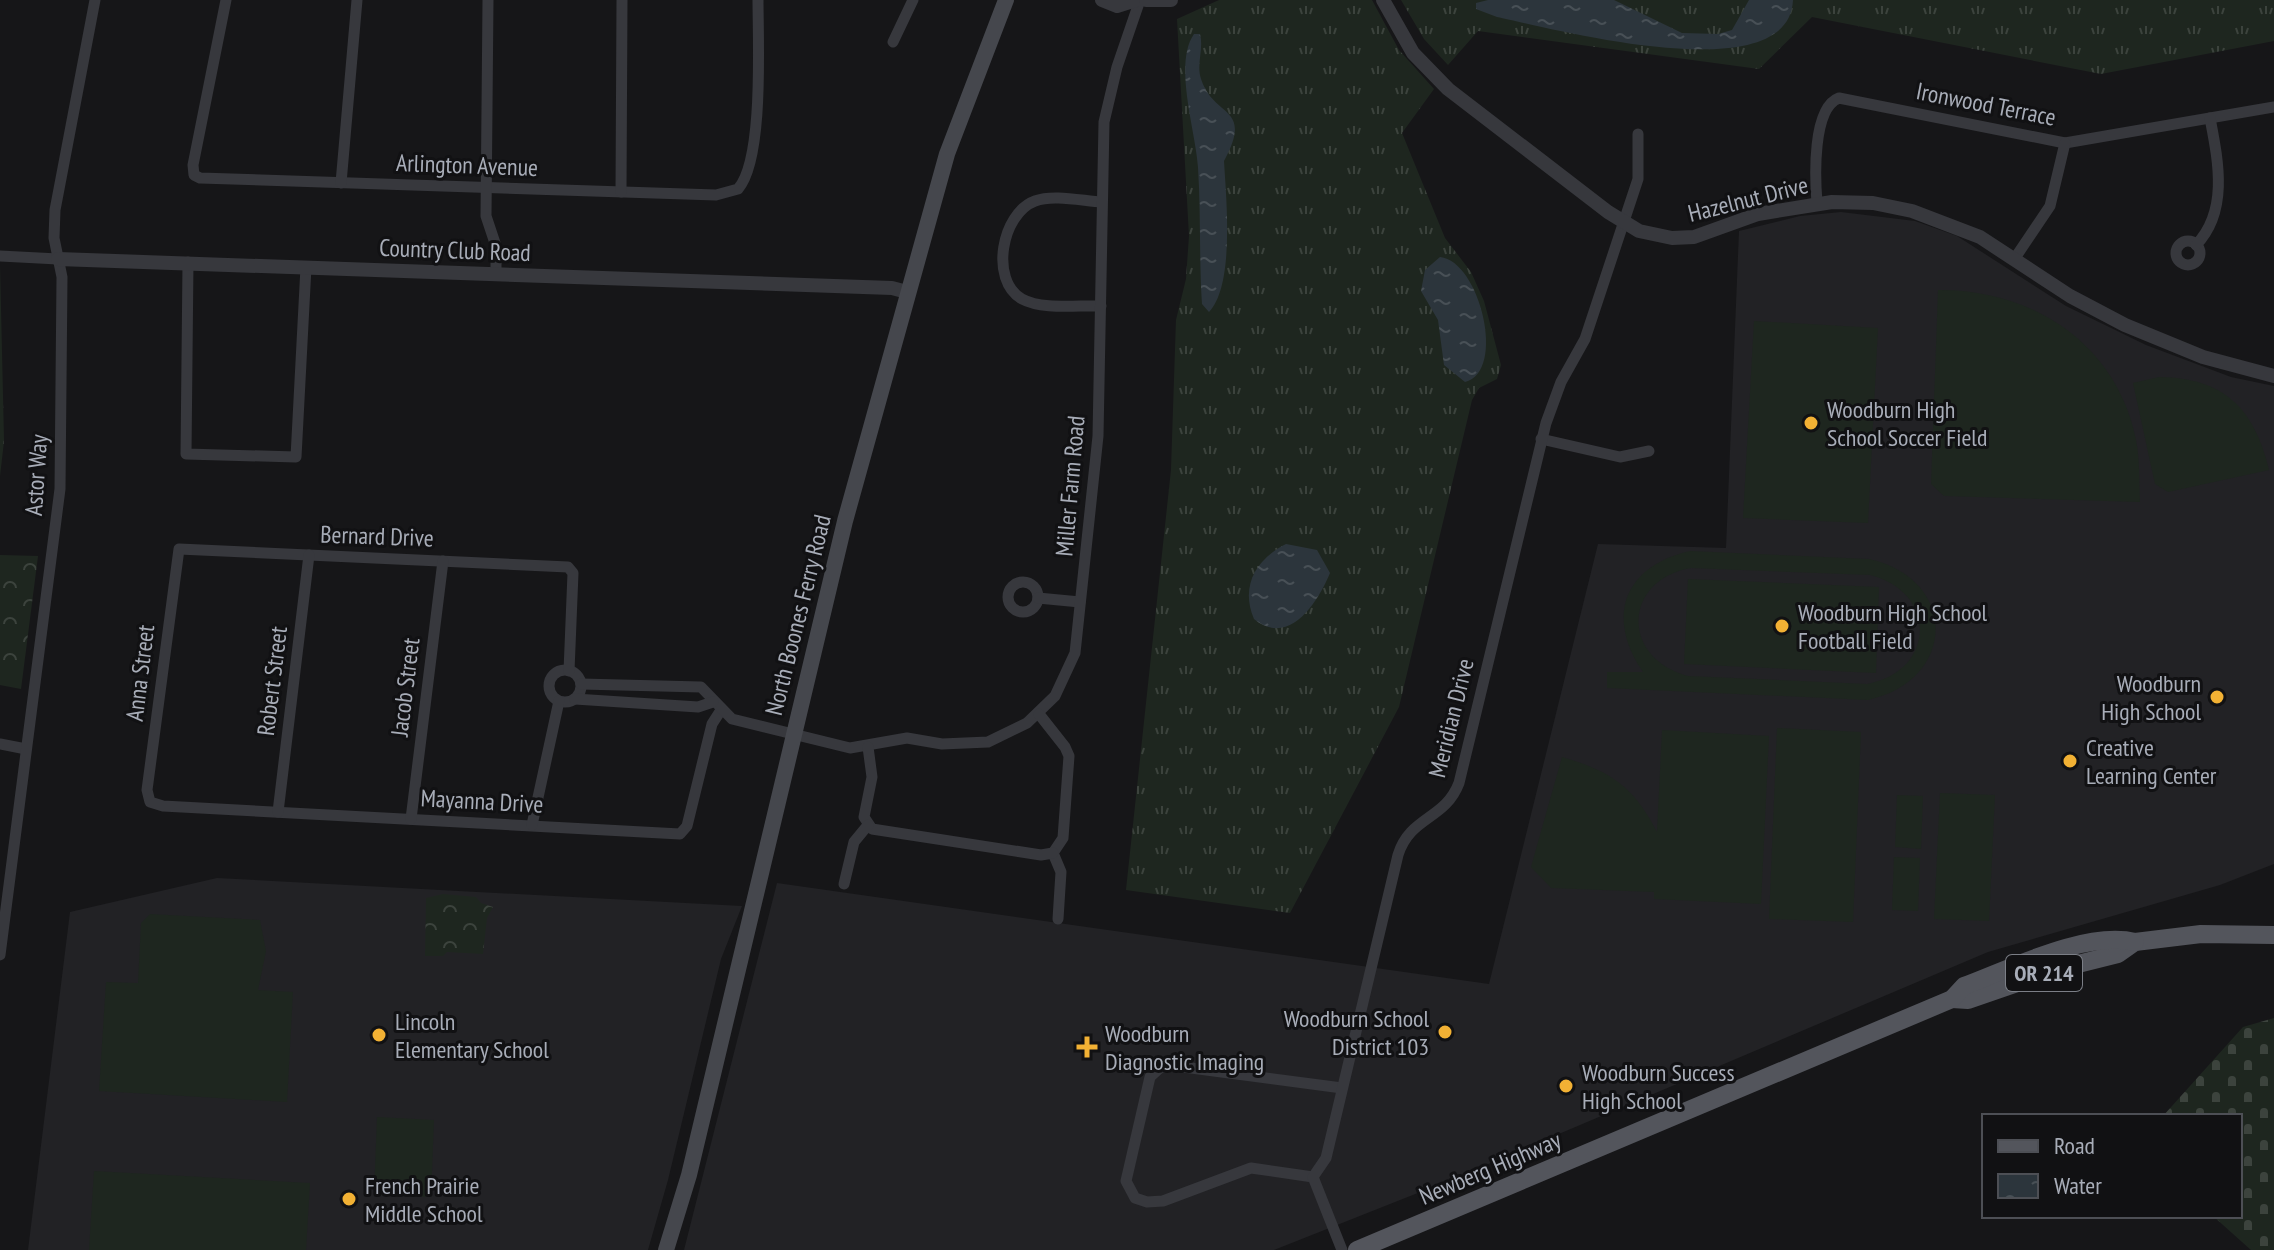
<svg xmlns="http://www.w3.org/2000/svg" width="2274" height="1250" viewBox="0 0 2274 1250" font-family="'PT Sans Narrow',sans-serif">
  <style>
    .built { fill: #222225 }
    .grass { fill: url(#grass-tufts) }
    .cemetery { fill: url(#cemetery-stones) }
    .park { fill: url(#park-crowns) }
    .pitch { fill: #1e261f; fill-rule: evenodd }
    .water { fill: url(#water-ripples) }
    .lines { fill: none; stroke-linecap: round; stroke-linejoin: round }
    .minor { stroke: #37383d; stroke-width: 11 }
    .tertiary { stroke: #37383d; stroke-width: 14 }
    .secondary { stroke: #45474d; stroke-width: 16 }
    .primary { stroke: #53555c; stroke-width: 18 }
    .poi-dot { fill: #f2b134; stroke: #111113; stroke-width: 3 }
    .labels { text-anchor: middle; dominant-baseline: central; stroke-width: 6; stroke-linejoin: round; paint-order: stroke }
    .shield { fill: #111113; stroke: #7b7e86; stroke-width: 2 }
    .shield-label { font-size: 22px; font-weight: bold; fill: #a8adb8 }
    .street-label { font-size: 24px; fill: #a8adb8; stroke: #111113 }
    .poi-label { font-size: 24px; fill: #a8adb8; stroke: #111113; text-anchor: start }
  </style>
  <defs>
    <pattern id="grass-tufts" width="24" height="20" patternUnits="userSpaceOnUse" patternTransform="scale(2)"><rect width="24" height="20" fill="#1e261f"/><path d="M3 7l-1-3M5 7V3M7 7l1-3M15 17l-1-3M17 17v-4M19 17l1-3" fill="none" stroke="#3c433d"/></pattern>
    <pattern id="cemetery-stones" width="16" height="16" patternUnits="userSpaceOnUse" patternTransform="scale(2)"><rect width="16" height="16" fill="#1e261f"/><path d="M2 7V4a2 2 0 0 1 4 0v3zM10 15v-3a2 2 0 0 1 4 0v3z" fill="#3c433d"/></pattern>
    <pattern id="park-crowns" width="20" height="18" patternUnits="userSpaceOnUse" patternTransform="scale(2)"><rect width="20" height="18" fill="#1e261f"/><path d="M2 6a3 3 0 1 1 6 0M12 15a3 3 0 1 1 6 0" fill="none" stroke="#3c433d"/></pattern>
    <pattern id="water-ripples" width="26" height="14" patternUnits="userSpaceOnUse" patternTransform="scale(2)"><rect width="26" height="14" fill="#2c353c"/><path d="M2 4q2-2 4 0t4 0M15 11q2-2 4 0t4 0" fill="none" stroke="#485056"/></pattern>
  </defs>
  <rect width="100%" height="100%" fill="#161618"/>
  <g class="built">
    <path d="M1841 212 1915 221 1957 236 2066 306 2146 345 2231 377 2274 386V864L2220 885 1988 952 1448 1181 1274 1250H684L777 883 1489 984 1598 544 1726 548 1739 231 1800 216Z"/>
    <path d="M217 878 742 906 721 959 668 1180 648 1250H28L70 912Z"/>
  </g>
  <g class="grass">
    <path d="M1219 0H1372L1399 50 1434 89 1402 133 1445 238 1471 272 1484 301 1501 365 1497 379 1479 388 1472 400 1399 707 1290 913 1126 890 1171 470 1176 320 1186 279 1189 236 1177 19Z"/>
    <path d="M1401 0H2274V41L2101 74 1812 17 1759 69 1478 31 1448 65 1424 39Z"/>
  </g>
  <path class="cemetery" d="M2274 1018V1250H2251L2213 1216H2240V1116H2163L2243 1027Z"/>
  <g class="park">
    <path d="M0 266 4 441 0 476Z"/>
    <path d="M0 555 38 556 21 689 0 685Z"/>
    <path d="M443 894 476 897 481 903 493 907 487 918 483 954 447 952 443 956H425L426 898Z"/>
  </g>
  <g class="pitch">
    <path d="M1938 290C2032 289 2117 344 2136 440 2140 460 2139 482 2140 502L1944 496 1931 484Z"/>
    <path d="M1754 321 1878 328 1868 523 1743 518Z"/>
    <path d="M2159 377C2224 378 2254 408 2269 470L2168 492 2155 484 2133 383Z"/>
    <path d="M1690 551 1869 559C1959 579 1957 681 1868 700L1607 688V672H1643C1605 617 1624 566 1690 551ZM1691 568 1870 575C1938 592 1936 671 1867 684L1688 676C1620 658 1623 580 1691 568Z"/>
    <path d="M1688 579 1879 587 1876 673 1684 664Z"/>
    <path d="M1777 728 1861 732 1853 922 1769 919Z"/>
    <path d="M1662 730 1769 736 1761 904 1654 899V892L1551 888 1531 867 1562 757C1611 771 1634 787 1657 832Z"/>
    <path d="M1940 793 1995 795 1989 921 1934 919Z"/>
    <path d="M1897 795 1923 796 1921 849 1895 847Z"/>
    <path d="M1894 857 1920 858 1918 911 1892 910Z"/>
    <path d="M150 914 260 920 266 951 258 990 293 992 287 1102 99 1091 106 982 138 983 141 923Z"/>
    <path d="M377 1117 434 1120 431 1197 374 1195Z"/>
    <path d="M94 1171 310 1183 306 1250H89Z"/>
  </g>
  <g class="water">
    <path d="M1488 0H1614L1682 33 1718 34 1732 30 1749 0H1793C1789 93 1551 28 1497 17L1476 9V3Z"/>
    <path d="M1194 34H1200C1204 49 1196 64 1201 79 1214 119 1254 105 1224 161 1226 197 1235 285 1209 312L1202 304C1199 258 1201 213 1198 167 1196 132 1173 64 1194 34Z"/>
    <path d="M1440 257C1480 261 1507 372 1465 382L1444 365 1438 320 1421 291 1425 270Z"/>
    <path d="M1286 544 1317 550 1330 573C1318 602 1289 648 1254 619 1240 586 1256 559 1286 544Z"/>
  </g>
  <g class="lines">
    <g class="minor">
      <path d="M226 0 193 165 194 175 200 178 716 195 738 189C764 160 758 41 758 0"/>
      <path d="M488 0 486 216 496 246V274"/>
      <path d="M893 42 913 0"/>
      <path d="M341 183 357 0"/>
      <path d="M621 192 622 0"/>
      <path d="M1817 203C1815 178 1812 108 1839 98L2065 143 2274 107"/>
      <circle cx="2188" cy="253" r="12"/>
      <path d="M2196 245C2229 211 2218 160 2210 118"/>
      <path d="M0 256 58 259"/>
      <path d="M2015 258 2050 206 2065 143"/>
      <path d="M188 262 186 454 296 457 306 267"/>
      <path d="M1101 306C1078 305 1042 310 1022 299 989 280 1002 213 1035 201 1053 194 1083 201 1102 202"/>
      <path d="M1541 439 1620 457 1649 451"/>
      <circle cx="1023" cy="597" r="15"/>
      <path d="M1038 598 1080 602"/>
      <circle cx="565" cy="686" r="16"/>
      <path d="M569 671 573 573 568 567 179 549 147 790 150 802 163 806 680 834 687 826 712 724 721 710"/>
      <path d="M581 684 701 687 732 719 850 748 907 738 942 744 988 742 1027 723 1055 696 1075 653 1098 436 1104 122 1117 67 1140 0"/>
      <path d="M575 699 698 707 713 702"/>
      <path d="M1039 714 1065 747 1069 756 1063 838 1053 853 1061 872 1058 919"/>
      <path d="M0 744 26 749"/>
      <path d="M868 747 872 777 864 817 872 829 1041 855 1053 853"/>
      <path d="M278 812 309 555"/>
      <path d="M411 819 443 561"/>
      <path d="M532 825 559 701"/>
      <path d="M844 884 854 842 868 825"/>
      <path d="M0 955 60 489 62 277 54 238 55 210 95 0"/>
      <path d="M1313 1177 1251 1168 1163 1201 1147 1202 1135 1198 1126 1181 1150 1077 1161 1067 1176 1066 1342 1088"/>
      <path d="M1342 1250 1313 1177 1326 1158 1398 855C1410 816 1445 820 1459 783L1546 423 1561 382 1585 339 1638 179V134"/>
    </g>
    <g class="tertiary">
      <path d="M1102 0 1117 6 1136 0"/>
      <path d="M1146 0H1171"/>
      <path d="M1383 0 1413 53 1448 89 1608 212 1639 231 1672 238 1694 237 1758 214 1832 202 1873 203 1912 211 1980 237 2070 296 2125 325 2203 357 2274 376"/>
      <path d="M58 259 892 288 907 292"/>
    </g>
    <path class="secondary" d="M666 1250 689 1175 845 521 947 154 1006 0"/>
    <g class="primary">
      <path d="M1952 999 1968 1000 2058 969 2118 954 2135 942 2201 934 2274 935"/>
      <path d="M1357 1250 1952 999 1964 986C2010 969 2087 930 2135 942"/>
    </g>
  </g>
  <g class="poi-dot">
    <circle cx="1811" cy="423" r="8"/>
    <circle cx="1782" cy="626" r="8"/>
    <circle cx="2217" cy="697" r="8"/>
    <circle cx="2070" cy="761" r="8"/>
    <circle cx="1445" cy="1032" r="8"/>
    <circle cx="379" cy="1035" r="8"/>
    <path d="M1083 1035h8v8h8v8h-8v8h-8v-8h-8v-8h8z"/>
    <circle cx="1566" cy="1086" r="8"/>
    <circle cx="349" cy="1199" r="8"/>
  </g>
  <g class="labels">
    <rect class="shield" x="2006" y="955" width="76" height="36" rx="6"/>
    <g class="shield-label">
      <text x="2044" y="973">OR 214</text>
    </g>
    <g class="street-label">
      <text transform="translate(1986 104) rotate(11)">Ironwood Terrace</text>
      <text transform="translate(467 165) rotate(2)">Arlington Avenue</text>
      <text transform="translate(1748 199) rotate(-14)">Hazelnut Drive</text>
      <text transform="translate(455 250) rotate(2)">Country Club Road</text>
      <text transform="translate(36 475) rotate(-86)">Astor Way</text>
      <text transform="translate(1070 486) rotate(-85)">Miller Farm Road</text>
      <text transform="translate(377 536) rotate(2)">Bernard Drive</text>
      <text transform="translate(798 615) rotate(-76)">North Boones Ferry Road</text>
      <text transform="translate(140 673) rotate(-83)">Anna Street</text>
      <text transform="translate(272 681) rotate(-83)">Robert Street</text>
      <text transform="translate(405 687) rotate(-83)">Jacob Street</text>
      <text transform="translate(1451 718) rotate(-76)">Meridian Drive</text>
      <text transform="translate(482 801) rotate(3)">Mayanna Drive</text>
      <text transform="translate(1490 1168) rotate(-23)">Newberg Highway</text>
    </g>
    <g class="poi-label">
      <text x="1827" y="409">Woodburn High<tspan x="1827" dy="28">School Soccer Field</tspan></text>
      <text x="1798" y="612">Woodburn High School<tspan x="1798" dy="28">Football Field</tspan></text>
      <text x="2201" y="683" text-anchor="end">Woodburn<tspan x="2201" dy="28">High School</tspan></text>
      <text x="2086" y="747">Creative<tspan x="2086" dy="28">Learning Center</tspan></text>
      <text x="1429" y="1018" text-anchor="end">Woodburn School<tspan x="1429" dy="28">District 103</tspan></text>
      <text x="395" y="1021">Lincoln<tspan x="395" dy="28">Elementary School</tspan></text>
      <text x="1105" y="1033">Woodburn<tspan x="1105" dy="28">Diagnostic Imaging</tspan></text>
      <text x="1582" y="1072">Woodburn Success<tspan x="1582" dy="28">High School</tspan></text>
      <text x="365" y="1185">French Prairie<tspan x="365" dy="28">Middle School</tspan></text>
    </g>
  </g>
  <rect x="1982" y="1114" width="260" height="104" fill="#111113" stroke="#4d4f55" stroke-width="2"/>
  <rect x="1998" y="1140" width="40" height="12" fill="#53555c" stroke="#4d4f55" stroke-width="2"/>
  <text x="2054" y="1154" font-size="24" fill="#a8adb8">Road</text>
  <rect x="1998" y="1174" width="40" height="24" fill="url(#water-ripples)" stroke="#4d4f55" stroke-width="2"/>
  <text x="2054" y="1194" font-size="24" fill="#a8adb8">Water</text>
</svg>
